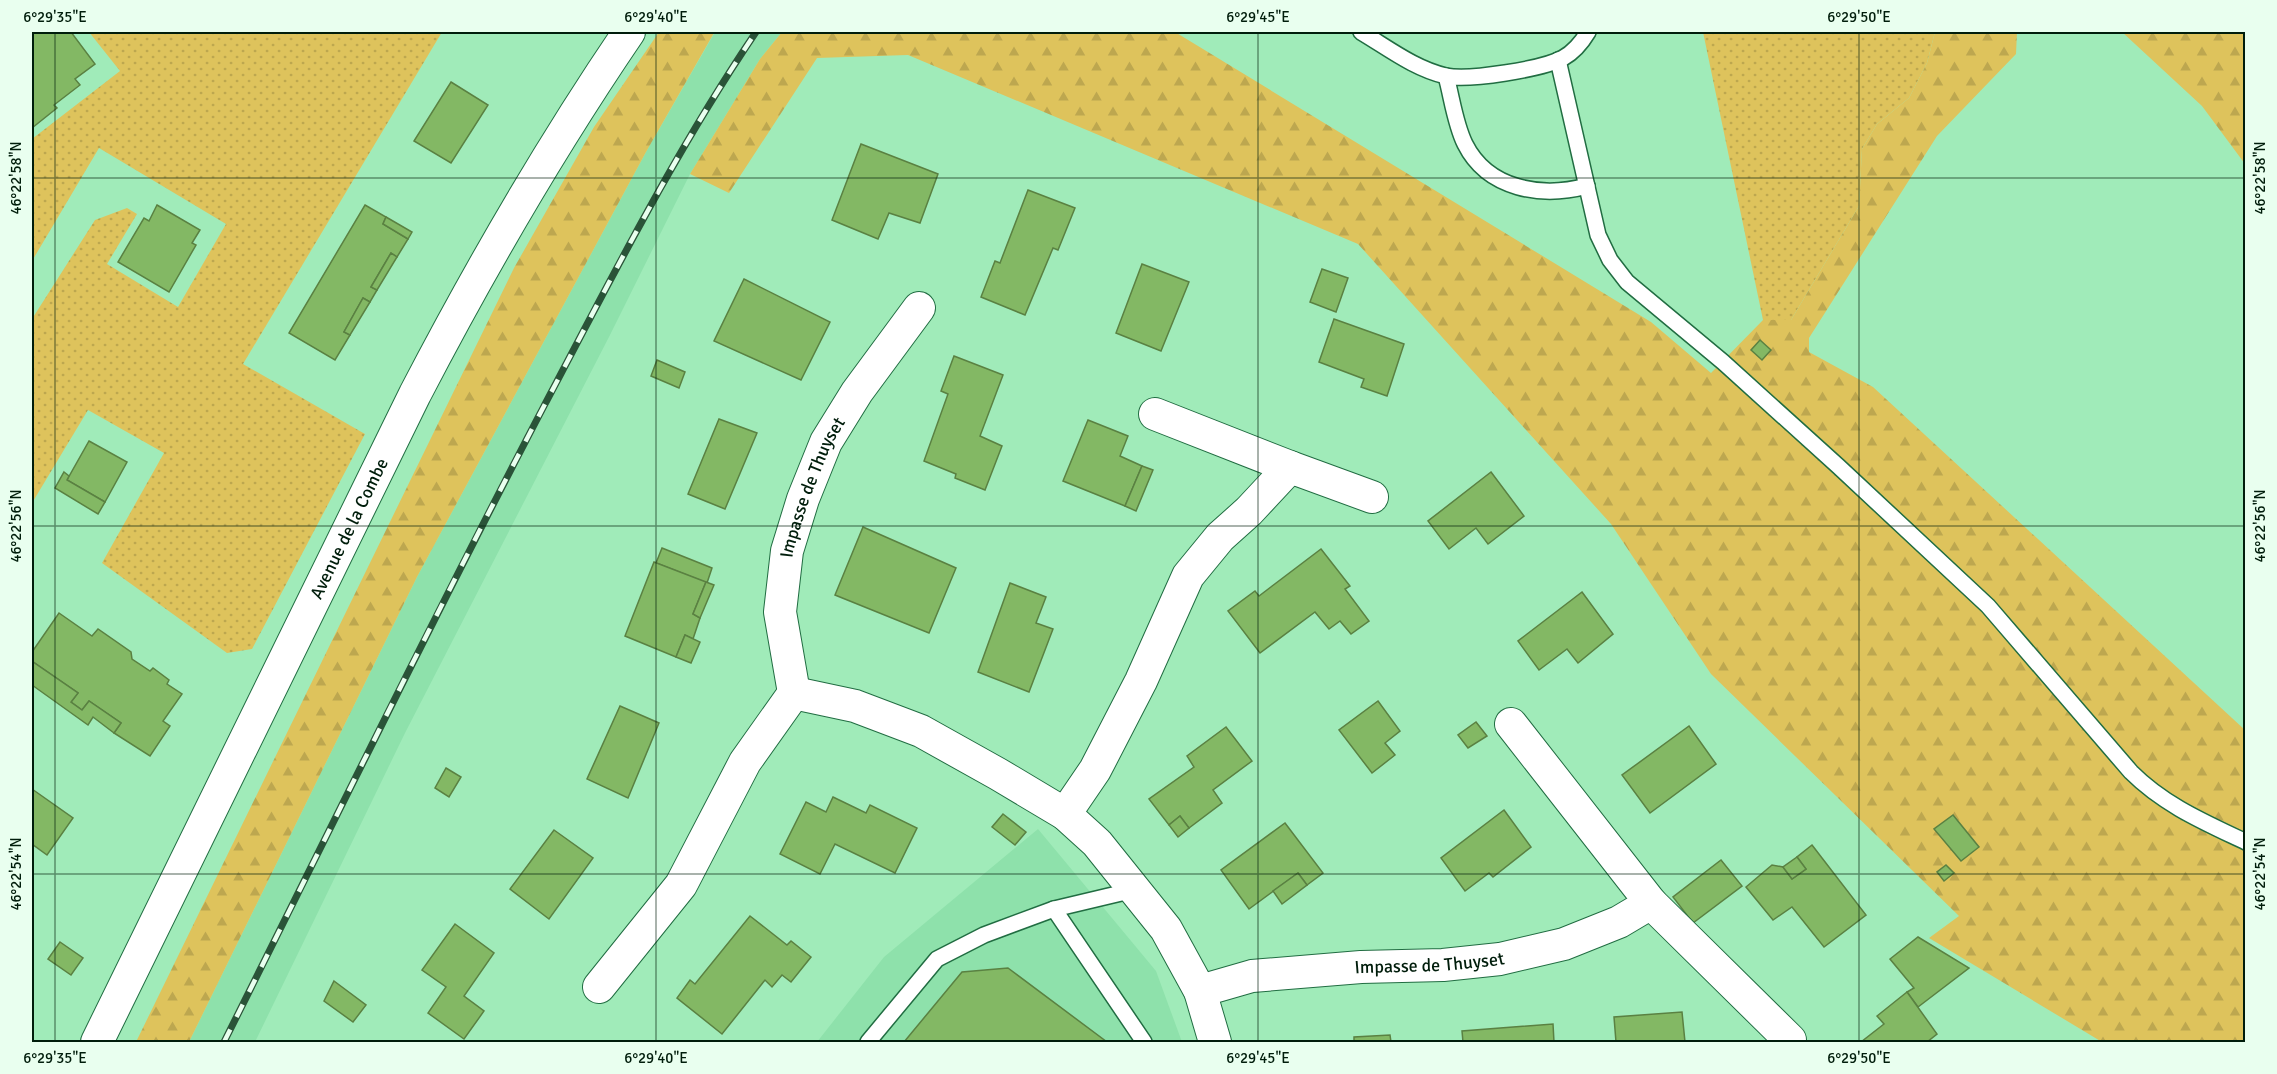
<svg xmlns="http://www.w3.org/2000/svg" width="2277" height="1074" viewBox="0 0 2277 1074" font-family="Signika,sans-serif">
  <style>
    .built { fill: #8ee1ab }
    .grass { fill: url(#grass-dots) }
    .forest { fill: url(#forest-firs) }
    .building { fill: #83b864; stroke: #5a8142; stroke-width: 1.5 }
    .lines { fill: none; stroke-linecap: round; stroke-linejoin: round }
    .service-casing { stroke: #216d42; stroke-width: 18 }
    .minor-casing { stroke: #216d42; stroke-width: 34 }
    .service { stroke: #fff; stroke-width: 15 }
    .minor { stroke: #fff; stroke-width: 32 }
    .rail-casing { stroke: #2a5338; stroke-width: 7 }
    .rail { stroke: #e9ffef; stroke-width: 4.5; stroke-dasharray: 14; stroke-linecap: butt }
    .ticks { fill: none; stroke: #001d0b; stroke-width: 1.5; stroke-opacity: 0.45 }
    .labels { text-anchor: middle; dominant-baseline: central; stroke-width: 4.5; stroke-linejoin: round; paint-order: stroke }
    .street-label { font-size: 18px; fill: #001d0b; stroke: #e9ffef }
    .neatline { fill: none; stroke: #001d0b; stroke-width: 2 }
    .ticks-label { font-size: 15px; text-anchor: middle; fill: #001d0b }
  </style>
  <defs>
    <pattern id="grass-dots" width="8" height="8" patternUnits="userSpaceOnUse" patternTransform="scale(1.5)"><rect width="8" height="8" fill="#dec35c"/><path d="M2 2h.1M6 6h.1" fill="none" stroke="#bda74f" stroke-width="1.8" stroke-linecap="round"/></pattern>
    <pattern id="forest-firs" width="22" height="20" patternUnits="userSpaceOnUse" patternTransform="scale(1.5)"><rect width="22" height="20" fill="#dec35c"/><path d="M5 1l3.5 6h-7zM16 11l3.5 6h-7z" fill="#bda74f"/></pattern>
  </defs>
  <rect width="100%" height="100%" fill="#a0ebb9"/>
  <g class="built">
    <path d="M715 32H782L760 59 690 174 610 335 405 733 255 1042H189L417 577 646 152Z"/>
    <path d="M1038 829 1156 971 1182 1042H817L884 957Z"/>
  </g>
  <g class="grass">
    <path d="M89 32H442L243 364 365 434 252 649 227 653 102 563 164 453 88 410 32 503V319L95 220 127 208 137 214 107 264 178 307 226 224 99 148 32 261V139L120 71Z"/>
    <path d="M1703 32H1935L1927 63 1909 98 1877 124 1862 149 1859 206 1791 320H1763Z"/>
  </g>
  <g class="forest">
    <path d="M659 32H713L714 33 646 152 417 577 189 1042H136L514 268 594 127Z"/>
    <path d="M782 32H1175L1651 322 1711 373 1763 320H1791L1859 206 1862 149 1877 124 1909 98 1927 63 1935 32H2017L2016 54 1937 136 1809 338V352L1873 387 2245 730V1042H2102L1929 938 1959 916 1711 674 1611 524 1358 244 908 55 817 58 729 193 690 174 760 59Z"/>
    <path d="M2122 32H2245V164L2202 106Z"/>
  </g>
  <g class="building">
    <path d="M32 32H71L95 64 75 79 80 85 54 105 57 108 32 128Z"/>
    <path d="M451 82 488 105 451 163 414 141Z"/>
    <path d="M861 144 938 174 920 223 889 213 878 239 832 220Z"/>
    <path d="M1028 190 1075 208 1058 250 1053 248 1025 315 981 297 995 261 1000 263Z"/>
    <path d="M157 205 200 230 192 243 196 245 169 292 118 262 144 218 149 221Z"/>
    <path d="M365 205 386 217 383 224 408 239 397 257 391 253 371 287 377 290 370 302 363 298 344 332 350 335 335 360 289 333Z"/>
    <path d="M386 217 412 232 408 239 383 224Z"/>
    <path d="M391 253 397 257 377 290 371 287Z"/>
    <path d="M1142 264 1189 282 1161 351 1116 333Z"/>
    <path d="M1322 269 1348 278 1336 312 1310 302Z"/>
    <path d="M744 279 830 322 801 380 714 341Z"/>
    <path d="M363 298 370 302 350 335 344 332Z"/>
    <path d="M1334 319 1404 344 1387 396 1361 387 1364 379 1319 362Z"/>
    <path d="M1760 340 1771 350 1762 360 1751 350Z"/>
    <path d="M954 356 1003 375 980 436 1002 446 985 490 955 478 956 474 924 461 948 394 941 391Z"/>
    <path d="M657 360 685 372 679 388 651 376Z"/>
    <path d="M719 419 757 433 725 509 688 494Z"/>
    <path d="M1088 420 1128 436 1120 456 1142 466 1125 506 1063 481Z"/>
    <path d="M89 441 127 462 105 502 67 480Z"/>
    <path d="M1142 466 1153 470 1136 511 1125 506Z"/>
    <path d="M64 472 69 476 67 480 105 502 98 514 55 488Z"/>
    <path d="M1491 472 1524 516 1488 544 1476 528 1449 549 1428 521Z"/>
    <path d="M863 527 956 568 929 633 835 595Z"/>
    <path d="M662 548 712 568 707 583 656 563Z"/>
    <path d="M1321 549 1350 586 1345 589 1369 621 1351 634 1340 621 1329 629 1315 612 1260 653 1228 611 1255 591 1259 596Z"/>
    <path d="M654 562 706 582 693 614 700 618 693 639 685 635 676 657 625 636Z"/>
    <path d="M706 582 714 585 700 618 693 614Z"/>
    <path d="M1010 583 1046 597 1036 623 1053 629 1029 692 978 672Z"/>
    <path d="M1582 592 1613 634 1578 663 1567 649 1539 670 1518 641Z"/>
    <path d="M59 613 92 636 98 629 131 652 132 659 150 671 153 668 169 680 167 684 182 694 163 721 170 726 150 756 114 733 121 723 89 701 82 710 71 702 78 693 32 661V652Z"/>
    <path d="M685 635 700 642 691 663 676 657Z"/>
    <path d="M33 662 78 693 71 702 82 710 89 701 121 723 114 733 93 717 88 725 32 685Z"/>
    <path d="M1378 701 1400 731 1385 743 1395 755 1372 773 1339 730Z"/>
    <path d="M620 706 659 723 628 798 587 779Z"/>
    <path d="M1476 722 1487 736 1468 748 1458 735Z"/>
    <path d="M1689 726 1716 764 1650 813 1622 775Z"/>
    <path d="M1226 727 1252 761 1213 790 1222 803 1189 828 1180 816 1169 825 1149 799 1194 767 1187 756Z"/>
    <path d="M446 768 461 777 449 797 435 788Z"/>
    <path d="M32 789 73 818 47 855 32 844Z"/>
    <path d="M833 797 866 813 870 805 917 828 895 873 835 844 820 874 780 854 806 802 826 812Z"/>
    <path d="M1504 810 1531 847 1493 877 1489 873 1465 891 1441 858Z"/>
    <path d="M1003 814 1026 832 1015 845 992 827Z"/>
    <path d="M1953 815 1979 847 1961 861 1934 829Z"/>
    <path d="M1180 816 1189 828 1178 837 1169 825Z"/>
    <path d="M1285 823 1323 873 1307 885 1298 873 1249 909 1221 870Z"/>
    <path d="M554 830 593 858 549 919 510 889Z"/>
    <path d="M1812 845 1866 915 1824 947 1792 907 1773 920 1746 887 1772 865 1783 867 1792 879 1806 869 1797 857Z"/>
    <path d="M1797 857 1806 869 1792 879 1783 867Z"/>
    <path d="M1721 860 1742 886 1693 923 1673 897Z"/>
    <path d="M1946 865 1954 873 1944 881 1937 872Z"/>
    <path d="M1298 873 1307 885 1282 904 1273 891Z"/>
    <path d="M750 916 787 945 791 941 811 957 791 982 782 975 772 987 765 980 722 1034 677 998 690 980 695 984Z"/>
    <path d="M455 924 494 953 464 996 484 1011 464 1039 428 1013 446 987 422 970Z"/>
    <path d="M1918 937 1969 968 1918 1007 1907 992 1914 988 1890 959Z"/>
    <path d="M60 942 83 958 71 975 48 959Z"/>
    <path d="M1008 968 1107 1042H904L962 972Z"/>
    <path d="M334 981 366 1005 353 1022 324 1001Z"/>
    <path d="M1907 992 1937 1034 1927 1042H1861L1884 1024 1877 1016Z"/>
    <path d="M1682 1012 1685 1042H1616L1614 1017Z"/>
    <path d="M1553 1024 1554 1042H1463L1462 1031Z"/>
    <path d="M1390 1035 1391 1042H1354V1037Z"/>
  </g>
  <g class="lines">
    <g class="service-casing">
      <g id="service">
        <path d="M1361 32C1388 48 1415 69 1446 76 1468 81 1543 69 1563 58 1574 52 1582 42 1588 32"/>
        <path d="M1558 60 1598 235 1610 260 1627 282 1723 362 1838 466 1988 606 2131 772C2164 805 2204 822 2246 842"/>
        <path d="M1446 76C1452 98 1455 124 1465 144 1488 190 1542 198 1587 186"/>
        <path d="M1054 909 1144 1042"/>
        <path d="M868 1042 937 959 984 935 1054 909 1134 890"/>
      </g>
    </g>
    <g class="minor-casing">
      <g id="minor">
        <path d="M1290 467 1372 497"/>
        <path d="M794 693 855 706 921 731 998 774 1065 814 1097 843 1166 929 1200 991 1215 1042"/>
        <path d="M1065 814 1095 770 1141 681 1188 576 1220 537 1249 511 1290 467 1155 414"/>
        <path d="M1651 903 1790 1040"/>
        <path id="s1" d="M599 987 681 885 745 762 794 693 780 612 787 551 803 499 826 442 857 392 919 308"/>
        <path id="s2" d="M1200 991 1252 976 1361 967 1443 965 1500 959 1564 944 1619 922 1651 903 1511 724"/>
        <path id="s3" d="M97 1042 415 394C480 269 550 148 629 32"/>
      </g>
    </g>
    <use href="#service" class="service"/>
    <use href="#minor" class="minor"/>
    <g class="rail-casing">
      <path id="rail" d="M224 1042C330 830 434 616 544 406 611 279 676 150 756 32"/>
    </g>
    <use href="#rail" class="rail"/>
  </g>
  <path class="ticks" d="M55 32V1042M656 32V1042M1258 32V1042M1859 32V1042M32 178H2246M32 526H2246M32 874H2246"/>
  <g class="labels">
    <g class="street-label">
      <text stroke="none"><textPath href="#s1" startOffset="566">Impasse de Thuyset</textPath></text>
      <text stroke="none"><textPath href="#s3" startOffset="572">Avenue de la Combe</textPath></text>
      <text stroke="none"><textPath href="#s2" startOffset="232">Impasse de Thuyset</textPath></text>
    </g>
  </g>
  <rect width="2277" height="1074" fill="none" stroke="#e9ffef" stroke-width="66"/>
  <rect x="33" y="33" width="2211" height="1008" class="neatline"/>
  <g class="ticks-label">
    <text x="55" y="22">6°29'35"E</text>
    <text x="656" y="22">6°29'40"E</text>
    <text x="1258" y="22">6°29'45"E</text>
    <text x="1859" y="22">6°29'50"E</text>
    <text transform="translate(16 178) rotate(-90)" y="5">46°22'58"N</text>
    <text transform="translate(2260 178) rotate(-90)" y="5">46°22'58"N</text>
    <text transform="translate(16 526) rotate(-90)" y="5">46°22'56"N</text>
    <text transform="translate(2260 526) rotate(-90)" y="5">46°22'56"N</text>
    <text transform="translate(16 874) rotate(-90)" y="5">46°22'54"N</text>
    <text transform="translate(2260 874) rotate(-90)" y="5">46°22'54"N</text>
    <text x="55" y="1063">6°29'35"E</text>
    <text x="656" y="1063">6°29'40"E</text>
    <text x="1258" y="1063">6°29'45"E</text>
    <text x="1859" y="1063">6°29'50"E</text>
  </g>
</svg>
